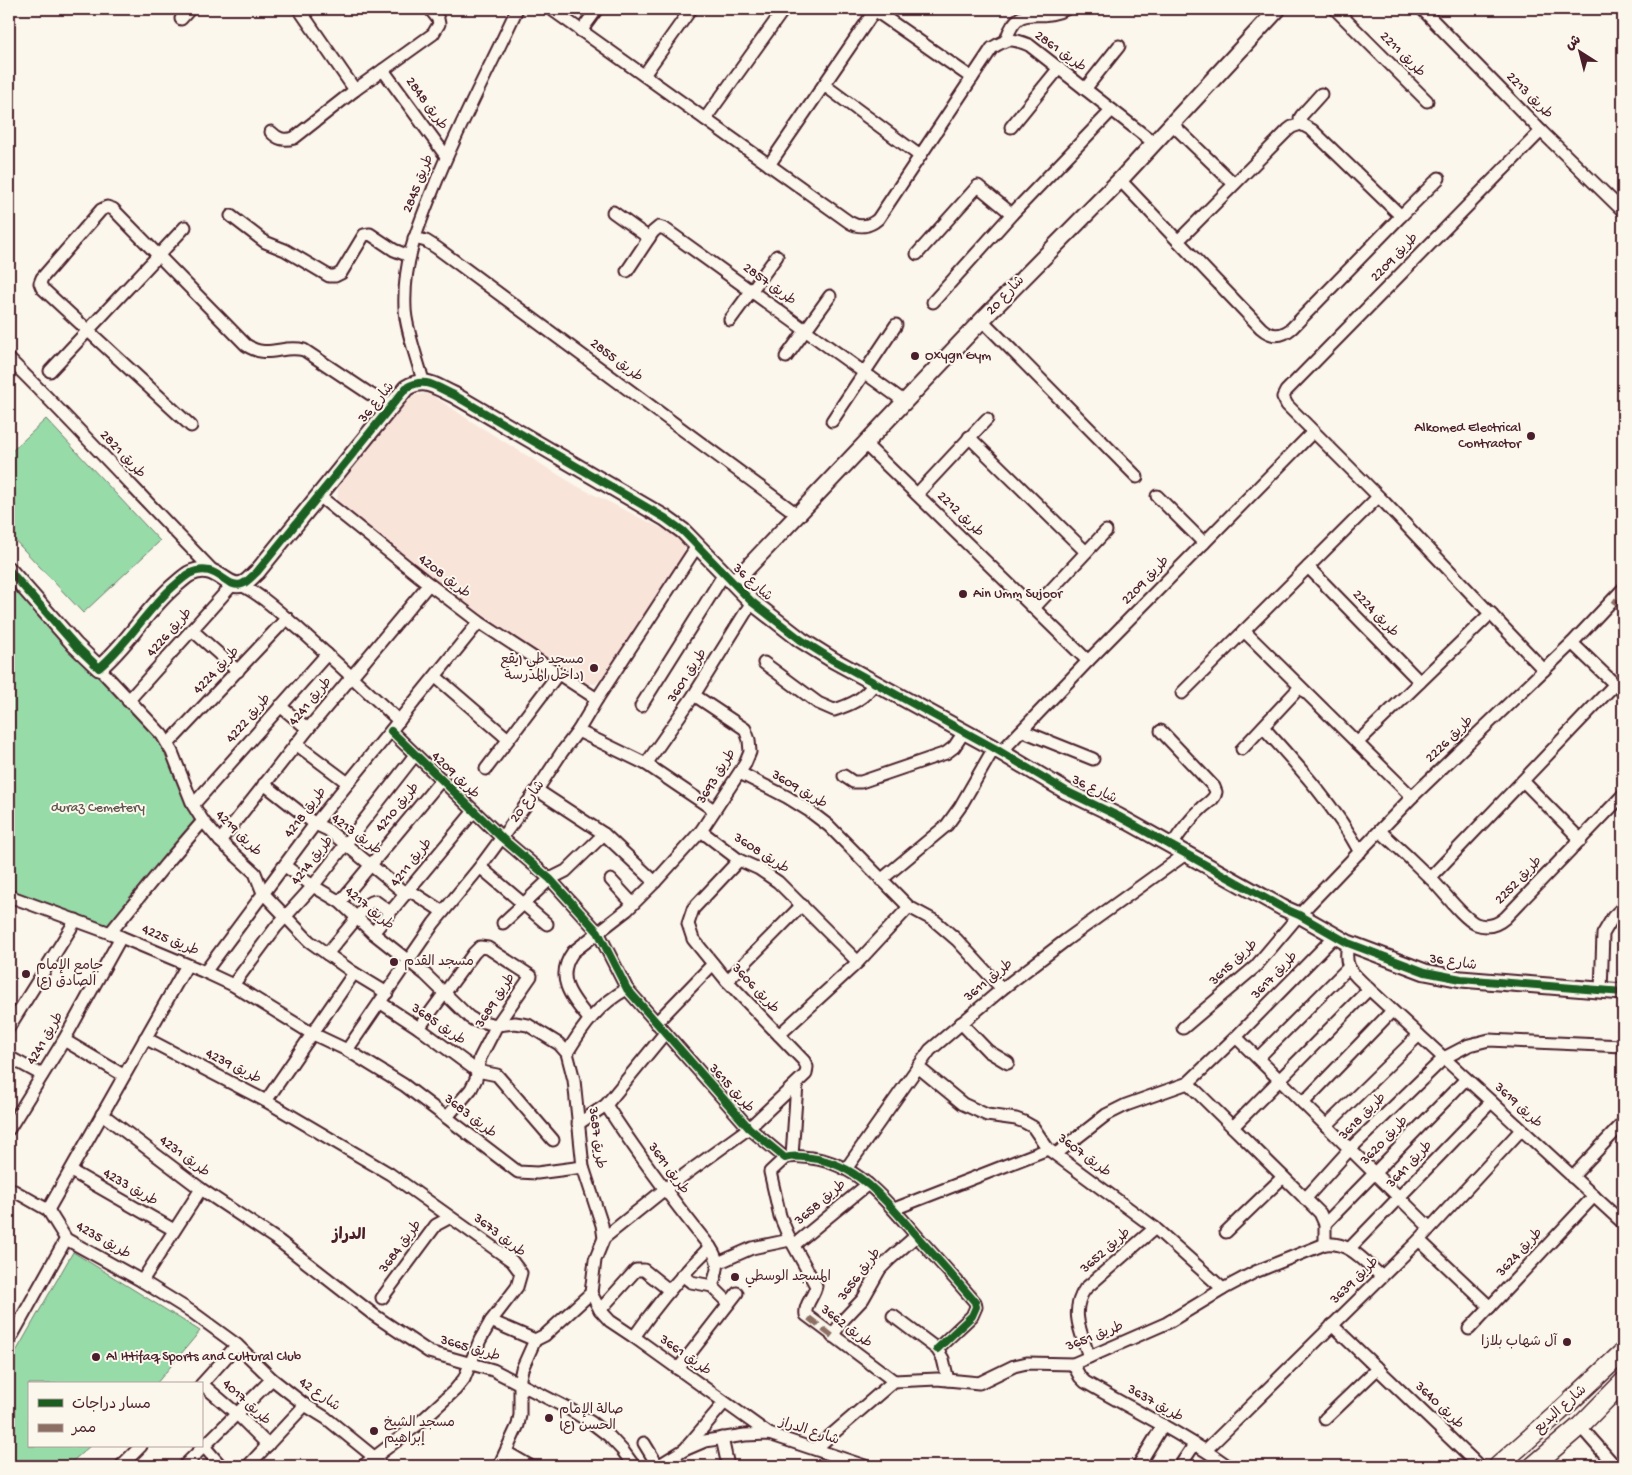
<svg xmlns="http://www.w3.org/2000/svg" width="1632" height="1475" viewBox="0 0 1632 1475" font-family="'Gochi Hand','Playpen Sans Arabic',sans-serif">
  <style>
    .built { fill: #f9e4da }
    .green { fill: #97dba8; stroke: #707d6a }
    .lines { fill: none; stroke-linecap: round; stroke-linejoin: round }
    .street-casing { stroke: #4a1f2b; stroke-width: 15 }
    .secondary-casing { stroke: #4a1f2b; stroke-width: 19 }
    .primary-casing { stroke: #4a1f2b; stroke-width: 21 }
    .street { stroke: #fbf7ec; stroke-width: 11 }
    .secondary { stroke: #fbf7ec; stroke-width: 15 }
    .primary { stroke: #fbf7ec; stroke-width: 18 }
    .quiet { stroke: #8d6e63; stroke-width: 6; stroke-dasharray: 12 6; stroke-linecap: butt }
    .cycleway-casing { stroke: #fbf7ec; stroke-width: 11 }
    .cycleway { stroke: #1b5e20; stroke-width: 8 }
    .poi-dot { fill: #4a1f2b; stroke: #fbf7ec; stroke-width: 2 }
    .labels { text-anchor: middle; dominant-baseline: central; stroke-width: 4; stroke-linejoin: round; paint-order: stroke }
    .street-label { font-size: 14px; fill: #4a1f2b; stroke: #fbf7ec }
    .poi-label { font-size: 14px; fill: #4a1f2b; stroke: #fbf7ec; text-anchor: start }
    .park-label { font-size: 14px; fill: #615750; stroke: #fbf7ec }
    .quarter-label { font-size: 16px; font-weight: bold; fill: #4a1f2b; stroke: #fbf7ec }
  </style>
  <rect width="100%" height="100%" fill="#fbf7ec"/>
  <filter id="ink" filterUnits="userSpaceOnUse"><feTurbulence type="fractalNoise" baseFrequency=".02" numOctaves="2"/><feDisplacementMap in="SourceGraphic" scale="10" xChannelSelector="R" yChannelSelector="G"/><feConvolveMatrix kernelMatrix="1 2 1 2 8 2 1 2 1" color-interpolation-filters="sRGB"/></filter>
  <g filter="url(#ink)">
    <path class="built" d="M429 393 474 423 577 486 675 535 685 545 684 554 602 678 595 684 585 683 440 587 337 503 338 488 405 403 416 395Z"/>
    <g class="green">
      <path d="M46 419 160 541 83 613 9 534V454Z"/>
      <path d="M9 578 168 744 203 821 110 933 9 896Z"/>
      <path d="M73 1252 200 1331 156 1384H29V1446H90L67 1466H9V1364Z"/>
    </g>
    <g class="lines">
      <g class="street-casing">
        <g id="street">
          <path d="M299 9 355 90"/>
          <path d="M551 9 849 222C859 228 869 227 878 219L992 48C1008 38 1011 38 1029 45L1154 143"/>
          <path d="M873 9 972 78"/>
          <path d="M1335 9 1427 101"/>
          <path d="M1422 9 1541 131 1623 211"/>
          <path d="M181 19 190 9"/>
          <path d="M581 31 597 9"/>
          <path d="M1006 40C1019 0 1036 24 1066 9"/>
          <path d="M383 70 446 156"/>
          <path d="M644 75 691 9"/>
          <path d="M824 85 920 156"/>
          <path d="M1085 89 1119 46"/>
          <path d="M705 119 784 9"/>
          <path d="M1172 124 1234 184"/>
          <path d="M1301 124 1312 130 1401 216 1292 328C1282 337 1271 337 1261 328L1178 241 1288 130 1292 127Z"/>
          <path d="M1301 124 1300 118 1302 115 1321 94"/>
          <path d="M1011 127 1059 68"/>
          <path d="M1541 131 1286 391 1283 397 1287 405 1385 503 1544 670"/>
          <path d="M271 132C278 139 284 141 294 138L355 90 433 34 439 24 438 19 430 9"/>
          <path d="M769 165 875 10"/>
          <path d="M1120 180 1178 241"/>
          <path d="M613 212 649 238"/>
          <path d="M231 216 265 242 285 250 329 276H335L341 273 364 235 370 234 394 250 409 256"/>
          <path d="M1401 216 1439 178"/>
          <path d="M414 238 426 241 437 248 798 515"/>
          <path d="M917 254 978 186 1012 214"/>
          <path d="M627 271 653 232 659 227 665 229 905 402"/>
          <path d="M933 302 1012 214 1112 110"/>
          <path d="M730 320 777 256"/>
          <path d="M982 320 1137 477"/>
          <path d="M786 357 830 296"/>
          <path d="M9 359C79 428 145 501 214 572"/>
          <path d="M50 371 185 227"/>
          <path d="M423 381C418 361 405 327 405 308 403 262 417 229 434 187 458 126 490 68 517 9"/>
          <path d="M832 421 896 325"/>
          <path d="M191 426 42 288 40 283 42 278 101 210 107 207 113 209 246 345C268 360 282 344 304 350L370 394 391 406"/>
          <path d="M969 437 1086 552"/>
          <path d="M865 444 1088 661"/>
          <path d="M917 494 987 419"/>
          <path d="M318 495 429 584 479 622 597 699"/>
          <path d="M1157 496 1204 543"/>
          <path d="M1308 567 1420 682"/>
          <path d="M241 585C262 595 281 614 299 629 333 659 366 690 399 721"/>
          <path d="M1034 608 1106 531"/>
          <path d="M192 630 238 671"/>
          <path d="M1244 631 1412 797"/>
          <path d="M1572 643 1623 692"/>
          <path d="M764 663 818 703 834 710C850 705 865 699 874 683"/>
          <path d="M99 668 162 735 172 752 193 805 203 821 220 841 255 873 263 893 309 941 354 973 387 993"/>
          <path d="M436 677 508 739"/>
          <path d="M1182 693 1378 497"/>
          <path d="M128 701 233 584"/>
          <path d="M280 706 308 729"/>
          <path d="M641 706 724 574"/>
          <path d="M1263 727C1299 767 1334 805 1360 852"/>
          <path d="M391 731 502 838 550 879 598 932 627 989 749 1128 785 1158C794 1155 802 1157 811 1158 861 1164 891 1207 922 1242 940 1262 958 1282 975 1302L976 1307 972 1316 937 1349"/>
          <path d="M578 731 646 764 714 810"/>
          <path d="M1023 731 1093 759"/>
          <path d="M1161 731 1214 787 1216 792C1215 799 1209 802 1203 807 1191 818 1181 831 1172 845"/>
          <path d="M1357 743 1491 613"/>
          <path d="M168 744 287 618"/>
          <path d="M296 744 348 783"/>
          <path d="M1242 749 1300 687"/>
          <path d="M1001 752 1088 661 1313 432"/>
          <path d="M646 764 694 695 752 602"/>
          <path d="M486 769 558 674"/>
          <path d="M740 773 787 797 808 810 829 826 909 907 935 921 957 940 1002 989"/>
          <path d="M844 776 853 782H861L946 753 954 747 964 732"/>
          <path d="M1523 781 1581 840"/>
          <path d="M264 784 315 824 328 830 406 894"/>
          <path d="M537 790 604 834 655 882"/>
          <path d="M193 805 327 654"/>
          <path d="M701 831 739 860 759 869 778 882 858 962"/>
          <path d="M1380 831C1398 847 1415 863 1432 880 1443 891 1463 918 1476 924 1487 928 1497 925 1505 918L1623 795"/>
          <path d="M220 841 308 729 429 584"/>
          <path d="M285 866 313 886 340 902 373 933 425 974 469 1017 474 1020 497 1025 515 1023 528 1025 559 1044 567 1053 574 1080 583 1167 602 1225 604 1238 595 1260 591 1293 545 1335 535 1340 491 1321"/>
          <path d="M480 867 547 924"/>
          <path d="M1430 878 1615 684"/>
          <path d="M611 880 633 904"/>
          <path d="M881 880 947 825 960 807 994 748"/>
          <path d="M409 890 443 912"/>
          <path d="M9 896 121 937 205 972 233 985 311 1033 347 1050 404 1085 518 1172 537 1173 583 1167"/>
          <path d="M340 902 442 779"/>
          <path d="M503 923 550 879 566 871 604 834"/>
          <path d="M110 933 166 864 203 821"/>
          <path d="M373 933 474 811"/>
          <path d="M1348 943C1343 969 1352 972 1369 989L1623 1223"/>
          <path d="M327 954 369 903 375 901 390 912"/>
          <path d="M205 972 315 824 479 622"/>
          <path d="M727 981 802 905"/>
          <path d="M233 985 276 927 313 886 415 755"/>
          <path d="M1601 991 1603 934 1613 917 1623 907"/>
          <path d="M381 1003 419 1028 477 1071"/>
          <path d="M589 1019C572 998 554 978 573 952L627 910 655 882 701 831 745 764 750 752 749 740 745 729 694 695"/>
          <path d="M656 1023 713 964"/>
          <path d="M961 1023 988 1051 1008 1063"/>
          <path d="M9 1027 76 920"/>
          <path d="M419 1028 474 953 480 947 488 948 531 976 497 1025 480 1058 476 1079 471 1089 447 1117"/>
          <path d="M1183 1028 1255 967 1299 915 1412 797 1572 643 1623 589"/>
          <path d="M779 1035 858 962 909 907"/>
          <path d="M1236 1037 1430 1228"/>
          <path d="M145 1038 266 1101 390 1174 512 1261 521 1273 517 1287 491 1321 480 1340 464 1379 455 1390 417 1425 363 1466"/>
          <path d="M64 1040 123 1075"/>
          <path d="M347 1050 434 923 480 867 537 790 562 752 578 731 597 699 697 546"/>
          <path d="M567 1053C583 1026 599 1004 627 989"/>
          <path d="M9 1057 42 1075"/>
          <path d="M1258 1058 1348 968"/>
          <path d="M918 1067 963 1104 987 1115 1016 1119 1024 1122 1033 1127 1048 1149 1155 1228 1223 1289"/>
          <path d="M477 1071 497 1075 553 1140"/>
          <path d="M1188 1083 1320 1213 1325 1224V1244"/>
          <path d="M266 1101 354 973"/>
          <path d="M1303 1103 1392 1011"/>
          <path d="M606 1105C638 1155 673 1201 710 1247"/>
          <path d="M102 1114 201 1189 279 1241 374 1315 429 1352 493 1370 569 1409 592 1423 609 1436 623 1451 634 1466"/>
          <path d="M578 1124 606 1105 665 1033"/>
          <path d="M1326 1126 1419 1035"/>
          <path d="M1233 1127 1369 989"/>
          <path d="M9 1129 64 1040 121 937"/>
          <path d="M1056 1154 1106 1115 1126 1105 1188 1083 1236 1037 1335 936"/>
          <path d="M792 1156 797 1084"/>
          <path d="M785 1158 770 1172 780 1216 788 1235 816 1286C814 1297 804 1304 806 1315L894 1381"/>
          <path d="M846 1169 930 1050 1002 989 1066 940 1187 853"/>
          <path d="M71 1171 174 1230"/>
          <path d="M1572 1177 1623 1123"/>
          <path d="M9 1188 48 1210 66 1239 142 1281 192 1312 237 1345 272 1379 305 1405 326 1418 374 1457 382 1466"/>
          <path d="M1305 1199 1350 1149 1444 1058 1469 1045 1489 1040 1623 1046"/>
          <path d="M894 1209 1048 1149"/>
          <path d="M48 1210 187 965"/>
          <path d="M1325 1224 1466 1079"/>
          <path d="M1226 1232 1283 1177"/>
          <path d="M604 1238 665 1189 749 1128 806 1074 807 1067 804 1061 727 981 693 939 688 924 693 909 739 860"/>
          <path d="M1419 1240 1490 1307"/>
          <path d="M794 1245 868 1184"/>
          <path d="M1350 1248 1491 1102"/>
          <path d="M718 1263 752 1248 790 1240"/>
          <path d="M682 1275 691 1282 712 1286 729 1303"/>
          <path d="M142 1281 201 1189"/>
          <path d="M591 1293 600 1310 610 1321 634 1337 769 1434"/>
          <path d="M382 1298 436 1225 449 1218"/>
          <path d="M600 1310 636 1270H644L669 1290"/>
          <path d="M893 1316 937 1349 943 1359 948 1380"/>
          <path d="M1332 1325 1479 1466"/>
          <path d="M1469 1329 1594 1196"/>
          <path d="M832 1336 844 1319 863 1299 880 1269 891 1258 916 1236"/>
          <path d="M634 1337C657 1304 681 1275 710 1247 721 1263 718 1269 712 1286"/>
          <path d="M9 1341 66 1239"/>
          <path d="M1089 1357C1082 1334 1069 1312 1085 1289L1155 1228"/>
          <path d="M1073 1364 1080 1377 1085 1382C1133 1410 1183 1434 1228 1466"/>
          <path d="M678 1369 737 1293"/>
          <path d="M202 1384 236 1413 268 1445"/>
          <path d="M201 1385 237 1345"/>
          <path d="M1325 1419 1378 1368"/>
          <path d="M1580 1426 1615 1466"/>
          <path d="M722 1438 728 1466"/>
          <path d="M201 1443 221 1466"/>
          <path d="M644 1443 658 1466 684 1450 705 1441 745 1435 769 1434 865 1466"/>
          <path d="M685 1449 724 1403"/>
          <path d="M815 1449 894 1381 937 1379 979 1383 1014 1366 1027 1363 1073 1364 1167 1323 1223 1289 1255 1272 1325 1244C1349 1241 1364 1261 1381 1276"/>
          <path d="M1206 1450 1419 1240 1521 1130"/>
          <path d="M506 1452 530 1466"/>
          <path d="M121 1466 141 1446"/>
          <path d="M184 1466 272 1379"/>
          <path d="M248 1466 305 1405"/>
          <path d="M499 1466 518 1425 520 1415V1378L522 1369 535 1340"/>
          <path d="M1138 1466 1163 1425"/>
          <path d="M1180 1466 1194 1445"/>
        </g>
      </g>
      <g class="secondary-casing">
        <g id="secondary">
          <path d="M9 570 75 645 99 668C128 644 146 610 174 586 179 582 184 577 189 574 216 560 226 590 242 584 248 582 252 576 257 572L406 388C425 376 436 387 454 395L665 518 683 531 752 602 801 640 833 660 994 748 1066 791 1118 816 1283 908 1299 915 1348 943 1425 972 1461 979 1623 992"/>
          <path d="M734 582 982 320 1120 180 1278 9"/>
        </g>
      </g>
      <g class="primary-casing">
        <g id="primary">
          <path d="M1498 1466 1558 1413 1623 1352"/>
          <path d="M1533 1466 1580 1426 1623 1382"/>
        </g>
      </g>
      <use href="#street" class="street"/>
      <use href="#secondary" class="secondary"/>
      <use href="#primary" class="primary"/>
      <g class="quiet">
        <path d="M1613 600 1623 607"/>
        <path d="M809 1318 832 1336"/>
      </g>
      <g class="cycleway-casing">
        <g id="cycleway">
          <path d="M9 570 75 645 99 668C128 644 146 610 174 586 179 582 184 577 189 574 216 560 226 590 242 584 248 582 252 576 257 572L406 388C425 376 436 387 454 395L665 518 683 531 752 602 801 640 833 660 994 748 1066 791 1118 816 1283 908 1299 915 1348 943 1425 972 1461 979 1623 992"/>
          <path d="M391 731 502 838 550 879 598 932 627 989 749 1128 785 1158C794 1155 802 1157 811 1158 861 1164 891 1207 922 1242 940 1262 958 1282 975 1302L976 1307 972 1316 937 1349"/>
        </g>
      </g>
      <use href="#cycleway" class="cycleway"/>
    </g>
  </g>
  <g class="poi-dot">
    <circle cx="915" cy="356" r="5"/>
    <circle cx="1531" cy="436" r="5"/>
    <circle cx="963" cy="594" r="5"/>
    <circle cx="594" cy="668" r="5"/>
    <circle cx="394" cy="962" r="5"/>
    <circle cx="26" cy="974" r="5"/>
    <circle cx="735" cy="1277" r="5"/>
    <circle cx="1567" cy="1342" r="5"/>
    <circle cx="96" cy="1357" r="5"/>
    <circle cx="549" cy="1418" r="5"/>
    <circle cx="374" cy="1431" r="5"/>
  </g>
  <g class="labels">
    <g class="street-label">
      <text transform="translate(1060 52) rotate(36)">طريق 2861</text>
      <text transform="translate(1402 55) rotate(45)">طريق 2211</text>
      <text transform="translate(1529 96) rotate(45)">طريق 2213</text>
      <text transform="translate(426 104) rotate(54)">طريق 2848</text>
      <text transform="translate(419 184) rotate(-68)">طريق 2845</text>
      <text transform="translate(1395 258) rotate(-46)">طريق 2209</text>
      <text transform="translate(769 285) rotate(36)">طريق 2857</text>
      <text transform="translate(1006 296) rotate(-46)">شارع 20</text>
      <text transform="translate(616 361) rotate(37)">طريق 2855</text>
      <text transform="translate(377 403) rotate(-50)">شارع 36</text>
      <text transform="translate(122 455) rotate(47)">طريق 2821</text>
      <text transform="translate(960 515) rotate(44)">طريق 2212</text>
      <text transform="translate(444 577) rotate(38)">طريق 4208</text>
      <text transform="translate(1146 581) rotate(-46)">طريق 2209</text>
      <text transform="translate(752 583) rotate(43)">شارع 36</text>
      <text transform="translate(1375 614) rotate(46)">طريق 2224</text>
      <text transform="translate(170 633) rotate(-48)">طريق 4226</text>
      <text transform="translate(217 671) rotate(-46)">طريق 4224</text>
      <text transform="translate(688 676) rotate(-57)">طريق 3601</text>
      <text transform="translate(311 702) rotate(-50)">طريق 4241</text>
      <text transform="translate(249 719) rotate(-49)">طريق 4222</text>
      <text transform="translate(1450 740) rotate(-44)">طريق 2226</text>
      <text transform="translate(455 776) rotate(44)">طريق 4209</text>
      <text transform="translate(717 777) rotate(-58)">طريق 3693</text>
      <text transform="translate(799 790) rotate(31)">طريق 3609</text>
      <text transform="translate(1094 790) rotate(26)">شارع 36</text>
      <text transform="translate(528 802) rotate(-54)">شارع 20</text>
      <text transform="translate(398 808) rotate(-50)">طريق 4210</text>
      <text transform="translate(306 813) rotate(-52)">طريق 4218</text>
      <text transform="translate(238 834) rotate(45)">طريق 4219</text>
      <text transform="translate(356 835) rotate(37)">طريق 4213</text>
      <text transform="translate(761 854) rotate(33)">طريق 3608</text>
      <text transform="translate(313 861) rotate(-51)">طريق 4214</text>
      <text transform="translate(412 863) rotate(-51)">طريق 4211</text>
      <text transform="translate(1519 881) rotate(-46)">طريق 2252</text>
      <text transform="translate(369 909) rotate(40)">طريق 4217</text>
      <text transform="translate(170 941) rotate(23)">طريق 4225</text>
      <text transform="translate(1234 963) rotate(-43)">طريق 3615</text>
      <text transform="translate(1453 963) rotate(9)">شارع 36</text>
      <text transform="translate(1275 976) rotate(-46)">طريق 3617</text>
      <text transform="translate(989 981) rotate(-39)">طريق 3611</text>
      <text transform="translate(755 989) rotate(47)">طريق 3606</text>
      <text transform="translate(496 1001) rotate(-57)">طريق 3689</text>
      <text transform="translate(438 1025) rotate(35)">طريق 3685</text>
      <text transform="translate(46 1039) rotate(-59)">طريق 4241</text>
      <text transform="translate(233 1067) rotate(27)">طريق 4239</text>
      <text transform="translate(731 1089) rotate(48)">طريق 3615</text>
      <text transform="translate(1518 1106) rotate(43)">طريق 3619</text>
      <text transform="translate(470 1117) rotate(38)">طريق 3683</text>
      <text transform="translate(1363 1117) rotate(-45)">طريق 3618</text>
      <text transform="translate(596 1138) rotate(83)">طريق 3687</text>
      <text transform="translate(1385 1141) rotate(-46)">طريق 3620</text>
      <text transform="translate(1084 1156) rotate(37)">طريق 3607</text>
      <text transform="translate(184 1157) rotate(37)">طريق 4231</text>
      <text transform="translate(1410 1165) rotate(-46)">طريق 3641</text>
      <text transform="translate(668 1169) rotate(54)">طريق 3691</text>
      <text transform="translate(130 1188) rotate(30)">طريق 4233</text>
      <text transform="translate(821 1203) rotate(-40)">طريق 3658</text>
      <text transform="translate(499 1236) rotate(38)">طريق 3673</text>
      <text transform="translate(103 1241) rotate(30)">طريق 4235</text>
      <text transform="translate(401 1247) rotate(-53)">طريق 3684</text>
      <text transform="translate(1106 1251) rotate(-41)">طريق 3652</text>
      <text transform="translate(1520 1253) rotate(-47)">طريق 3624</text>
      <text transform="translate(860 1275) rotate(-53)">طريق 3656</text>
      <text transform="translate(1355 1281) rotate(-44)">طريق 3639</text>
      <text transform="translate(846 1327) rotate(38)">طريق 3662</text>
      <text transform="translate(1095 1337) rotate(-21)">طريق 3651</text>
      <text transform="translate(470 1349) rotate(17)">طريق 3665</text>
      <text transform="translate(685 1356) rotate(36)">طريق 3661</text>
      <text transform="translate(319 1395) rotate(36)">شارع 42</text>
      <text transform="translate(246 1403) rotate(43)">طريق 4017</text>
      <text transform="translate(1155 1404) rotate(30)">طريق 3637</text>
      <text transform="translate(1439 1406) rotate(44)">طريق 3640</text>
      <text transform="translate(1561 1410) rotate(-42)">شارع البديع</text>
      <text transform="translate(809 1432) rotate(18)">شارع الدراز</text>
    </g>
    <g class="poi-label">
      <text x="925" y="356">Oxygn Gym</text>
      <text x="1521" y="428" text-anchor="end">Alkomed Electrical<tspan x="1521" dy="16">Contractor</tspan></text>
      <text x="973" y="594">Ain Umm Sujoor</text>
      <text x="584" y="660" text-anchor="end">مسجد طي (يقع<tspan x="584" dy="16">داخل المدرسة)</tspan></text>
      <text x="404" y="962">مسجد القدم</text>
      <text x="36" y="966">جامع الإمام<tspan x="36" dy="16">الصادق (ع)</tspan></text>
      <text x="745" y="1277">المسجد الوسطي</text>
      <text x="1557" y="1342" text-anchor="end">آل شهاب بلازا</text>
      <text x="106" y="1357">Al Ittifaq Sports and Cultural Club</text>
      <text x="559" y="1410">صالة الإمام<tspan x="559" dy="16">الحسن (ع)</tspan></text>
      <text x="384" y="1423">مسجد الشيخ<tspan x="384" dy="16">إبراهيم</tspan></text>
    </g>
    <g class="park-label">
      <text x="98" y="808">duraz Cemetery</text>
    </g>
    <g class="quarter-label">
      <text x="349" y="1236">الدراز</text>
    </g>
  </g>
  <rect width="1632" height="1475" fill="none" stroke="#fbf7ec" stroke-width="30"/>
  <rect x="15" y="15" width="1602" height="1445" fill="none" stroke="#4a1f2b" stroke-width="2" filter="url(#ink)"/>
  <rect x="28" y="1382" width="175" height="65" fill="#fbf7ec" stroke="#b4a19f"/>
  <rect x="38" y="1399" width="25" height="8" fill="#1b5e20" stroke="#b4a19f"/>
  <text x="72" y="1408" font-size="15" fill="#4a1f2b">مسار دراجات</text>
  <rect x="38" y="1424" width="25" height="8" fill="#8d6e63" stroke="#b4a19f"/>
  <text x="72" y="1432" font-size="15" fill="#4a1f2b">ممر</text>
  <g transform="translate(1580 52) rotate(324)" stroke="#fbf7ec" stroke-width="4" paint-order="stroke">
  <path d="M0-4L9 19L0 12L-9 19Z" fill="#4a1f2b"/>
  <text y="-8" font-size="14" font-weight="bold" text-anchor="middle" fill="#4a1f2b">ش</text>
  </g>
</svg>
